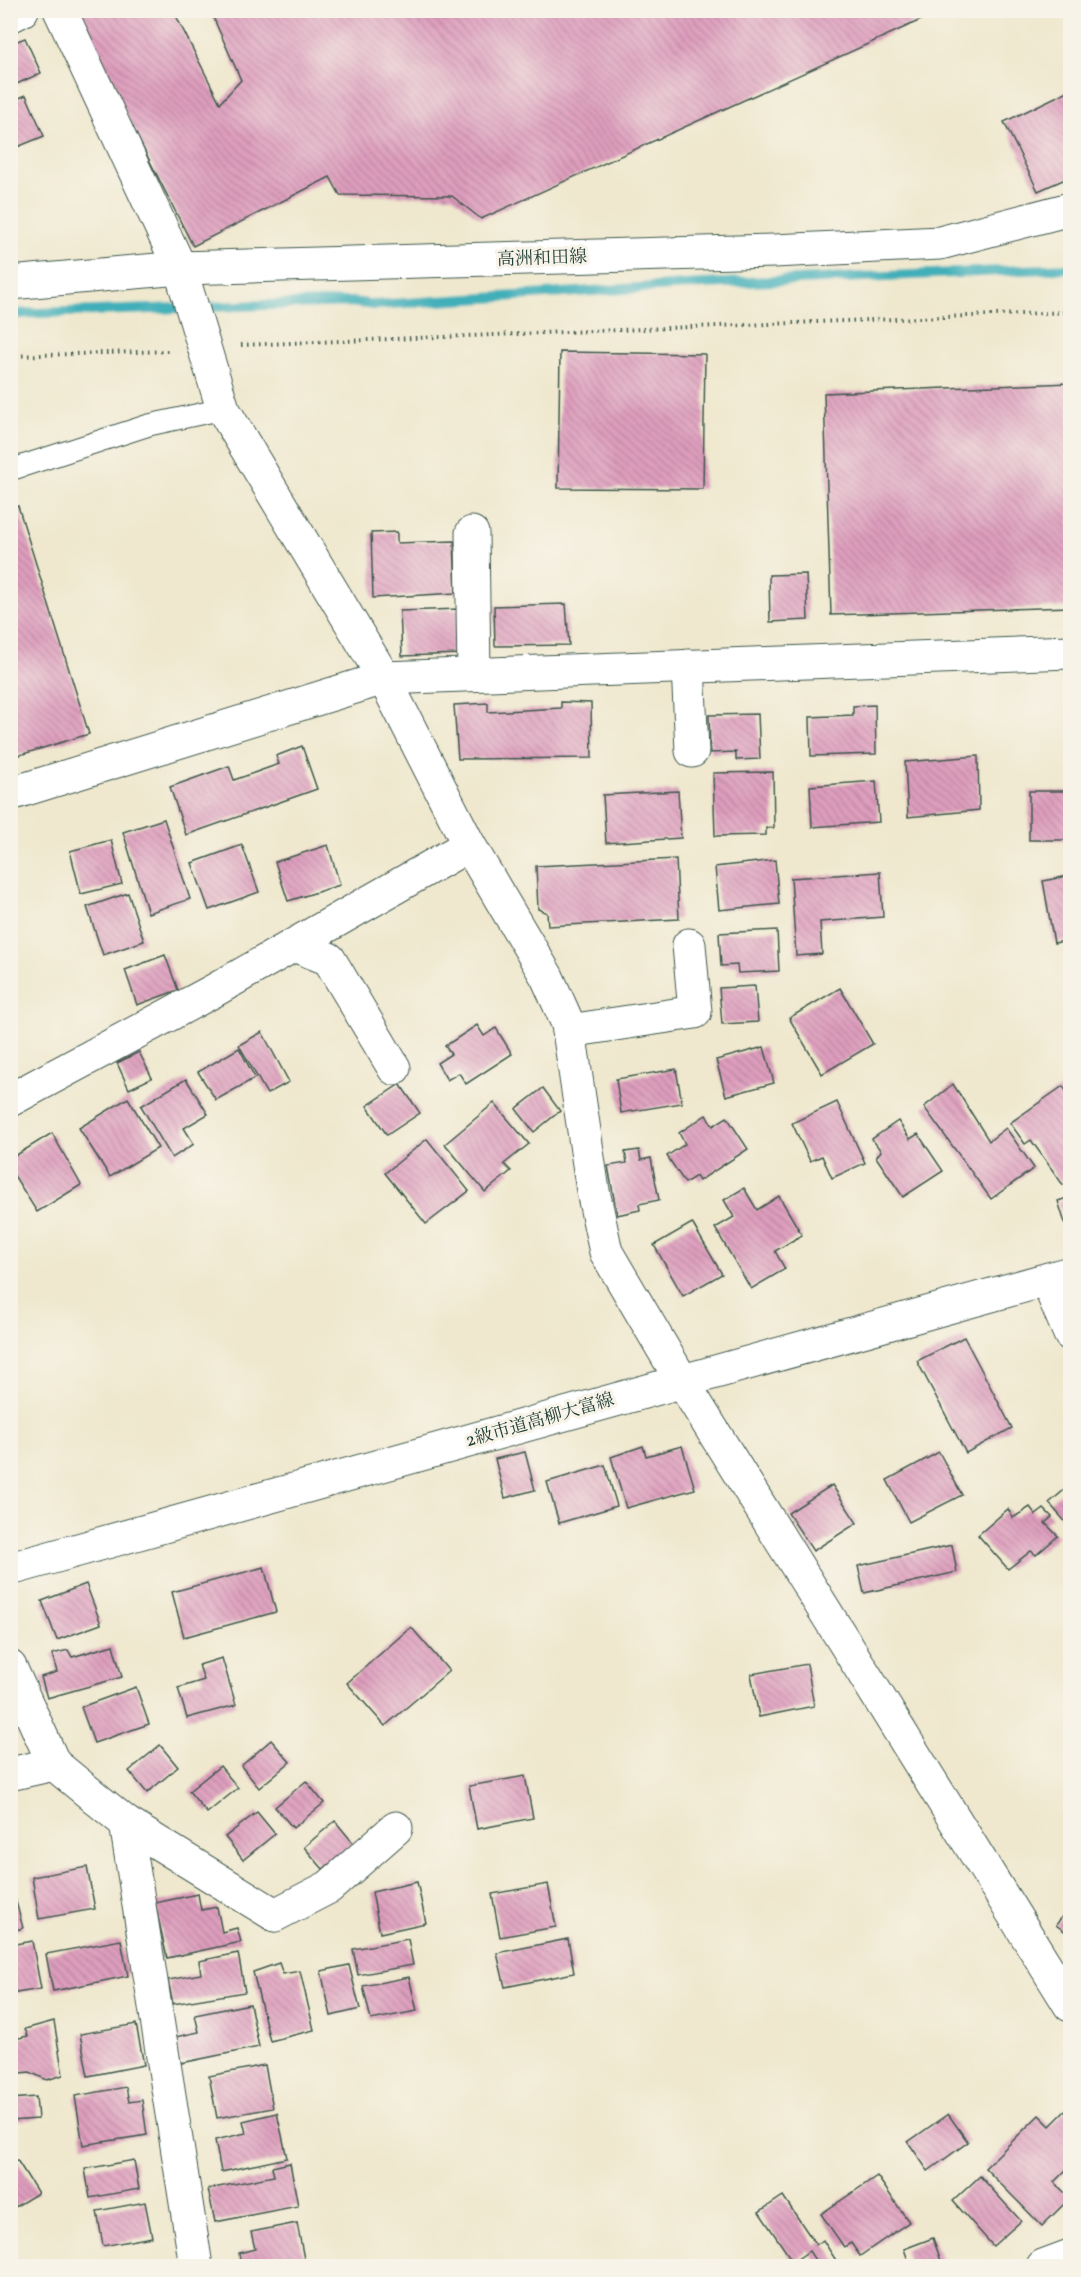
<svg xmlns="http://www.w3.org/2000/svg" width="1081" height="2277" viewBox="0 0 1081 2277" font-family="Vollkorn,'Noto Serif JP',serif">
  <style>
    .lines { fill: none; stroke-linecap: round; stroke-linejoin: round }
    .stream { stroke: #3fafb9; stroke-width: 10 }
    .building { fill: url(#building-back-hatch) }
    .lane-casing { stroke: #3e574b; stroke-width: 23 }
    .street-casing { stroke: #3e574b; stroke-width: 35 }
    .secondary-casing { stroke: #3e574b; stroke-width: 35 }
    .path { stroke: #3e574b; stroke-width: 4; stroke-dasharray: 1.5 4.5; stroke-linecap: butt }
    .lane { stroke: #fff; stroke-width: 21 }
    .street { stroke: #fff; stroke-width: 33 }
    .secondary { stroke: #fff; stroke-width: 33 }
    .labels { text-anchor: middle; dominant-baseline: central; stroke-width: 6; stroke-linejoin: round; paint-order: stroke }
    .street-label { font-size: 18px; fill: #1f3d34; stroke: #f7f3e8 }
  </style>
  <defs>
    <pattern id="building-back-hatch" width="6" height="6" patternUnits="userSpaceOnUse" patternTransform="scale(1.5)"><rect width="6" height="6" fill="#df9ebe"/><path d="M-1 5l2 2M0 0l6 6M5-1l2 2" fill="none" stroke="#b4829b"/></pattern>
  </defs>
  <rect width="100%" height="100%" fill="#f7f3e8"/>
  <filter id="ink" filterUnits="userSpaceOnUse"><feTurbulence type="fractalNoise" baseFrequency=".0167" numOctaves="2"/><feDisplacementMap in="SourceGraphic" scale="12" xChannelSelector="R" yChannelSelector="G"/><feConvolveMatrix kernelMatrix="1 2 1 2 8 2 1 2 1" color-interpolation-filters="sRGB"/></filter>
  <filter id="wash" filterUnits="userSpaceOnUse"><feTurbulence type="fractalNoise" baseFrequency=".008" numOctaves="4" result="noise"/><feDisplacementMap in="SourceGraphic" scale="24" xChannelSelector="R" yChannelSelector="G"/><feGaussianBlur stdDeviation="1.35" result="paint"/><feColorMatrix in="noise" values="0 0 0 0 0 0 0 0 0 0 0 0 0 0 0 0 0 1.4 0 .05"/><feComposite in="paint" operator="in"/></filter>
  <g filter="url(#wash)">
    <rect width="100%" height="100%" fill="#efe8ce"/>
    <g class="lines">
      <path class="stream" d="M10 314 351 302 375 305 702 284 1070 268"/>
    </g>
    <g id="blocks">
      <g class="building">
        <path d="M73 10H173L220 103 241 80 210 10H943L481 219 452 196 340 195 330 177 193 246Z"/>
        <path d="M25 38 41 73 10 87V44Z"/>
        <path d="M1070 90V177L1038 191 1004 122Z"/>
        <path d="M26 95 44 136 10 150V102Z"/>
        <path d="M560 352 705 354 703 489 558 488Z"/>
        <path d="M1070 383V607L831 615 824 393Z"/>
        <path d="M18 506 89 734 10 758V508Z"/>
        <path d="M397 532V543L454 541 456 593 373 598 371 533Z"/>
        <path d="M806 574 808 620 770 622 769 575Z"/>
        <path d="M566 604 569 645 495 646 494 606Z"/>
        <path d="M460 609 461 654 402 656 400 611Z"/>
        <path d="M561 702 591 703 592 758 458 759 454 705 488 703V712L561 708Z"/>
        <path d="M875 705 876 754 811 756 810 717 853 715V706Z"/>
        <path d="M758 714 760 759 736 760V752L710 753 709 715Z"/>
        <path d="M302 746 317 789 186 835 170 787 229 766 234 780 279 764 276 756Z"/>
        <path d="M978 756 979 810 908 817 905 762Z"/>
        <path d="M773 772 774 828H766V835L715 836 713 773Z"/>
        <path d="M876 781 879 822 812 827 810 786Z"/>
        <path d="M678 791 681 838 606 843 603 795Z"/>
        <rect x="1029" y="791" width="41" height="49"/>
        <path d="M164 819 190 899 148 913 123 832Z"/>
        <path d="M111 840 122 884 81 894 70 851Z"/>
        <path d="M242 845 259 892 209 910 192 863Z"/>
        <path d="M328 845 340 885 288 901 275 862Z"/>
        <path d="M676 859 679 919 548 926 547 913 538 909 536 866Z"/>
        <path d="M775 860 779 904 719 910 715 867Z"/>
        <path d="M880 872 883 917 820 922 822 954 796 956 791 878Z"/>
        <path d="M1068 876 1070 940 1054 943 1043 881Z"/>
        <path d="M128 893 144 941 103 955 87 907Z"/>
        <path d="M777 930 779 971 738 973 737 965 721 966 719 933Z"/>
        <path d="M165 955 178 990 137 1005 125 970Z"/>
        <path d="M755 986 758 1022 722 1024 719 988Z"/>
        <path d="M840 988 873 1044 822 1074 789 1018Z"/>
        <path d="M477 1025 484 1036 496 1028 512 1054 466 1084 459 1073 447 1080 437 1063 451 1054 445 1046Z"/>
        <path d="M262 1032 289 1082 267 1094 239 1045Z"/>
        <path d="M764 1047 774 1083 726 1096 716 1060Z"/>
        <path d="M239 1048 255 1078 216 1100 198 1072Z"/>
        <path d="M139 1052 152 1078 129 1089 117 1063Z"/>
        <path d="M676 1069 682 1103 621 1113 616 1079Z"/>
        <path d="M186 1079 208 1114 184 1128 194 1144 172 1158 141 1106Z"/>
        <path d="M400 1084 420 1113 387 1135 367 1106Z"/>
        <path d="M953 1084 989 1141 1006 1128 1034 1168 991 1199 924 1107Z"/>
        <path d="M1063 1086 1070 1097V1180L1063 1185 1031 1140 1025 1144 1010 1123Z"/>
        <path d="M543 1088 560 1111 534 1132 516 1109Z"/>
        <path d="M128 1098 158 1148 110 1177 79 1128Z"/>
        <path d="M837 1102 865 1163 832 1178 822 1156 810 1161 792 1123Z"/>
        <path d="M494 1103 529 1144 504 1164 511 1171 485 1192 445 1144Z"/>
        <path d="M706 1115 713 1126 727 1117 748 1149 699 1181 696 1176 685 1183 667 1156 685 1144 679 1133Z"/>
        <path d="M898 1121 910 1139 918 1134 943 1171 903 1197 876 1157 881 1151 872 1139Z"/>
        <path d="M52 1133 81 1185 37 1212 10 1169V1159Z"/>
        <path d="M427 1139 469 1191 426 1224 385 1173Z"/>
        <path d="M639 1150 641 1160 651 1158 659 1200 639 1204 640 1210 617 1215 608 1166 627 1163 625 1152Z"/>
        <path d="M744 1188 757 1210 779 1196 802 1235 775 1251 785 1269 751 1289 715 1228 734 1217 724 1200Z"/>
        <path d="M1070 1197V1239L1058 1201Z"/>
        <path d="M692 1223 722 1274 683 1296 654 1245Z"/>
        <path d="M964 1337 1012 1428 966 1453 917 1361Z"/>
        <path d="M643 1446 646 1456 682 1446 695 1489 626 1508 611 1457Z"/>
        <path d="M525 1452 535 1490 505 1498 495 1459Z"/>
        <path d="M939 1452 962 1495 909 1522 887 1480Z"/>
        <path d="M605 1465 617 1506 559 1523 547 1482Z"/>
        <path d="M832 1485 857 1523 813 1551 788 1513Z"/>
        <path d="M1070 1485V1525L1069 1526 1049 1503Z"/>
        <path d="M1030 1507 1036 1515 1044 1509 1052 1517 1045 1523 1058 1536 1036 1555 1031 1551 1008 1569 978 1535 1008 1509 1013 1518Z"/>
        <path d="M952 1545 957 1572 864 1593 858 1566Z"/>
        <path d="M264 1567 276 1612 184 1637 172 1592Z"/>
        <path d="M86 1584 101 1624 57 1640 42 1601Z"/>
        <path d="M411 1627 449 1671 385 1726 347 1683Z"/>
        <path d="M113 1645 122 1677 47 1698 41 1677 57 1672 52 1654 68 1650 72 1657Z"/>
        <path d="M222 1658 236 1705 187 1718 178 1688 204 1680 199 1665Z"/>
        <path d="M807 1664 814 1706 759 1717 751 1674Z"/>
        <path d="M136 1687 149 1724 94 1743 81 1707Z"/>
        <path d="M271 1740 290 1762 259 1788 241 1766Z"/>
        <path d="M160 1745 178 1767 147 1793 129 1771Z"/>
        <path d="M220 1766 238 1788 207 1813 189 1791Z"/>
        <path d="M525 1776 533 1818 477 1829 469 1786Z"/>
        <path d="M306 1781 324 1803 293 1828 275 1807Z"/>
        <path d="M257 1812 275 1834 243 1860 225 1837Z"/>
        <path d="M335 1821 354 1844 323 1869 304 1847Z"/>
        <path d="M87 1867 95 1909 39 1919 32 1877Z"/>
        <path d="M417 1882 426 1923 380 1933 372 1892Z"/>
        <path d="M548 1884 556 1927 500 1937 492 1894Z"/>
        <path d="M10 1894H14L23 1928 10 1932Z"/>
        <path d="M198 1894 201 1910 217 1907 222 1932 237 1928 241 1942 167 1958 155 1903Z"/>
        <path d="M1070 1905V1935L1056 1925Z"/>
        <path d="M408 1939 413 1965 358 1975 353 1949Z"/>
        <path d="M568 1939 574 1973 505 1987 497 1953Z"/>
        <path d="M121 1940 128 1976 53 1991 46 1954Z"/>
        <path d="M32 1941 41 1989 10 1994V1945Z"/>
        <path d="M238 1953 245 1992 173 2004 168 1980 201 1974 199 1961Z"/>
        <path d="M279 1963 283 1974 300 1971 314 2030 270 2041 253 1972Z"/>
        <path d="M349 1965 360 2009 331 2016 321 1971Z"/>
        <path d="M409 1977 417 2011 371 2020 363 1986Z"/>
        <path d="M250 2004 259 2047 181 2063 175 2037 199 2032 195 2015Z"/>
        <path d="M54 2021 63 2075 47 2080 30 2072 10 2074V2040L28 2036 25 2029Z"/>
        <path d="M136 2024 144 2065 88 2076 80 2034Z"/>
        <path d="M265 2065 273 2108 217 2118 209 2076Z"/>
        <path d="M126 2087 129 2102 142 2100 147 2135 83 2145 75 2096Z"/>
        <path d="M36 2097 38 2119 10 2121V2099Z"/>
        <path d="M1065 2111 1070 2117V2166L1054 2182 1070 2198 1042 2226 985 2168 1039 2115 1050 2126Z"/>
        <path d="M277 2113 287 2158 221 2172 215 2140 246 2133 243 2121Z"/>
        <path d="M948 2114 968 2142 928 2171 908 2142Z"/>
        <path d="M17 2160 38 2193 10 2210V2164Z"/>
        <path d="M134 2160 139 2189 90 2198 85 2169Z"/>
        <path d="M290 2163 298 2206 215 2222 208 2189 274 2176 272 2167Z"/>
        <path d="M877 2176 909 2222 860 2256 851 2243 844 2247 821 2214Z"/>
        <path d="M980 2176 1021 2221 993 2246 953 2201Z"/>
        <path d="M783 2196 816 2245 823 2240 837 2262 830 2266H819L809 2251 793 2262 759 2212Z"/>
        <path d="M145 2202 152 2237 103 2246 97 2211Z"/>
        <path d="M297 2223 305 2264 241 2266 239 2253 255 2249 251 2232Z"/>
        <path d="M933 2238 941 2261 926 2266H910L904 2249Z"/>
      </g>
    </g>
  </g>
  <g filter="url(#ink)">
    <use href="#blocks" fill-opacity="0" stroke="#3e574b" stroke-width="1.5"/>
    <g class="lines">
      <g class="lane-casing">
        <path id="lane" d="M10 470 149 425 223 409"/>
      </g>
      <g class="street-casing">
        <g id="street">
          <path d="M60 10 180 268 223 409 384 678 469 845 547 977 568 1024 593 1191 606 1252 682 1381 1070 2005"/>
          <path d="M10 16 22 10"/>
          <path d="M472 533 474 674"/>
          <path d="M688 666 692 751"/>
          <path d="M10 794 384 678 1070 652"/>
          <path d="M294 945 329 959 394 1068"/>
          <path d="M569 1031 695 1012 689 945"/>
          <path d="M10 1100 215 990 469 845"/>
          <path d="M1047 1280 1070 1334"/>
          <path d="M10 1667 54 1764 126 1823 196 2266"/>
          <path d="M10 1774 54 1764"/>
          <path d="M126 1823 275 1915 329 1887 396 1828"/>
          <path d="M1043 2266 1070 2256"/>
        </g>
      </g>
      <g class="secondary-casing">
        <g id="secondary">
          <path d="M10 283 180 268 774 251 940 243 1070 209"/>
          <path d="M10 1569 1070 1273"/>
        </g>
      </g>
      <g class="path">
        <path d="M241 345 1070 312"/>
        <path d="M10 356 168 351"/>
      </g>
      <use href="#lane" class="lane"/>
      <use href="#street" class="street"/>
      <use href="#secondary" class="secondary"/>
    </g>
  </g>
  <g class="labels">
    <g class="street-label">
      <text transform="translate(542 259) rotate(-2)">高洲和田線</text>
      <text transform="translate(540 1421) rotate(-16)">2級市道高柳大富線</text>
    </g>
  </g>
  <rect width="1081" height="2277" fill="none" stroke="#f7f3e8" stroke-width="36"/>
</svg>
